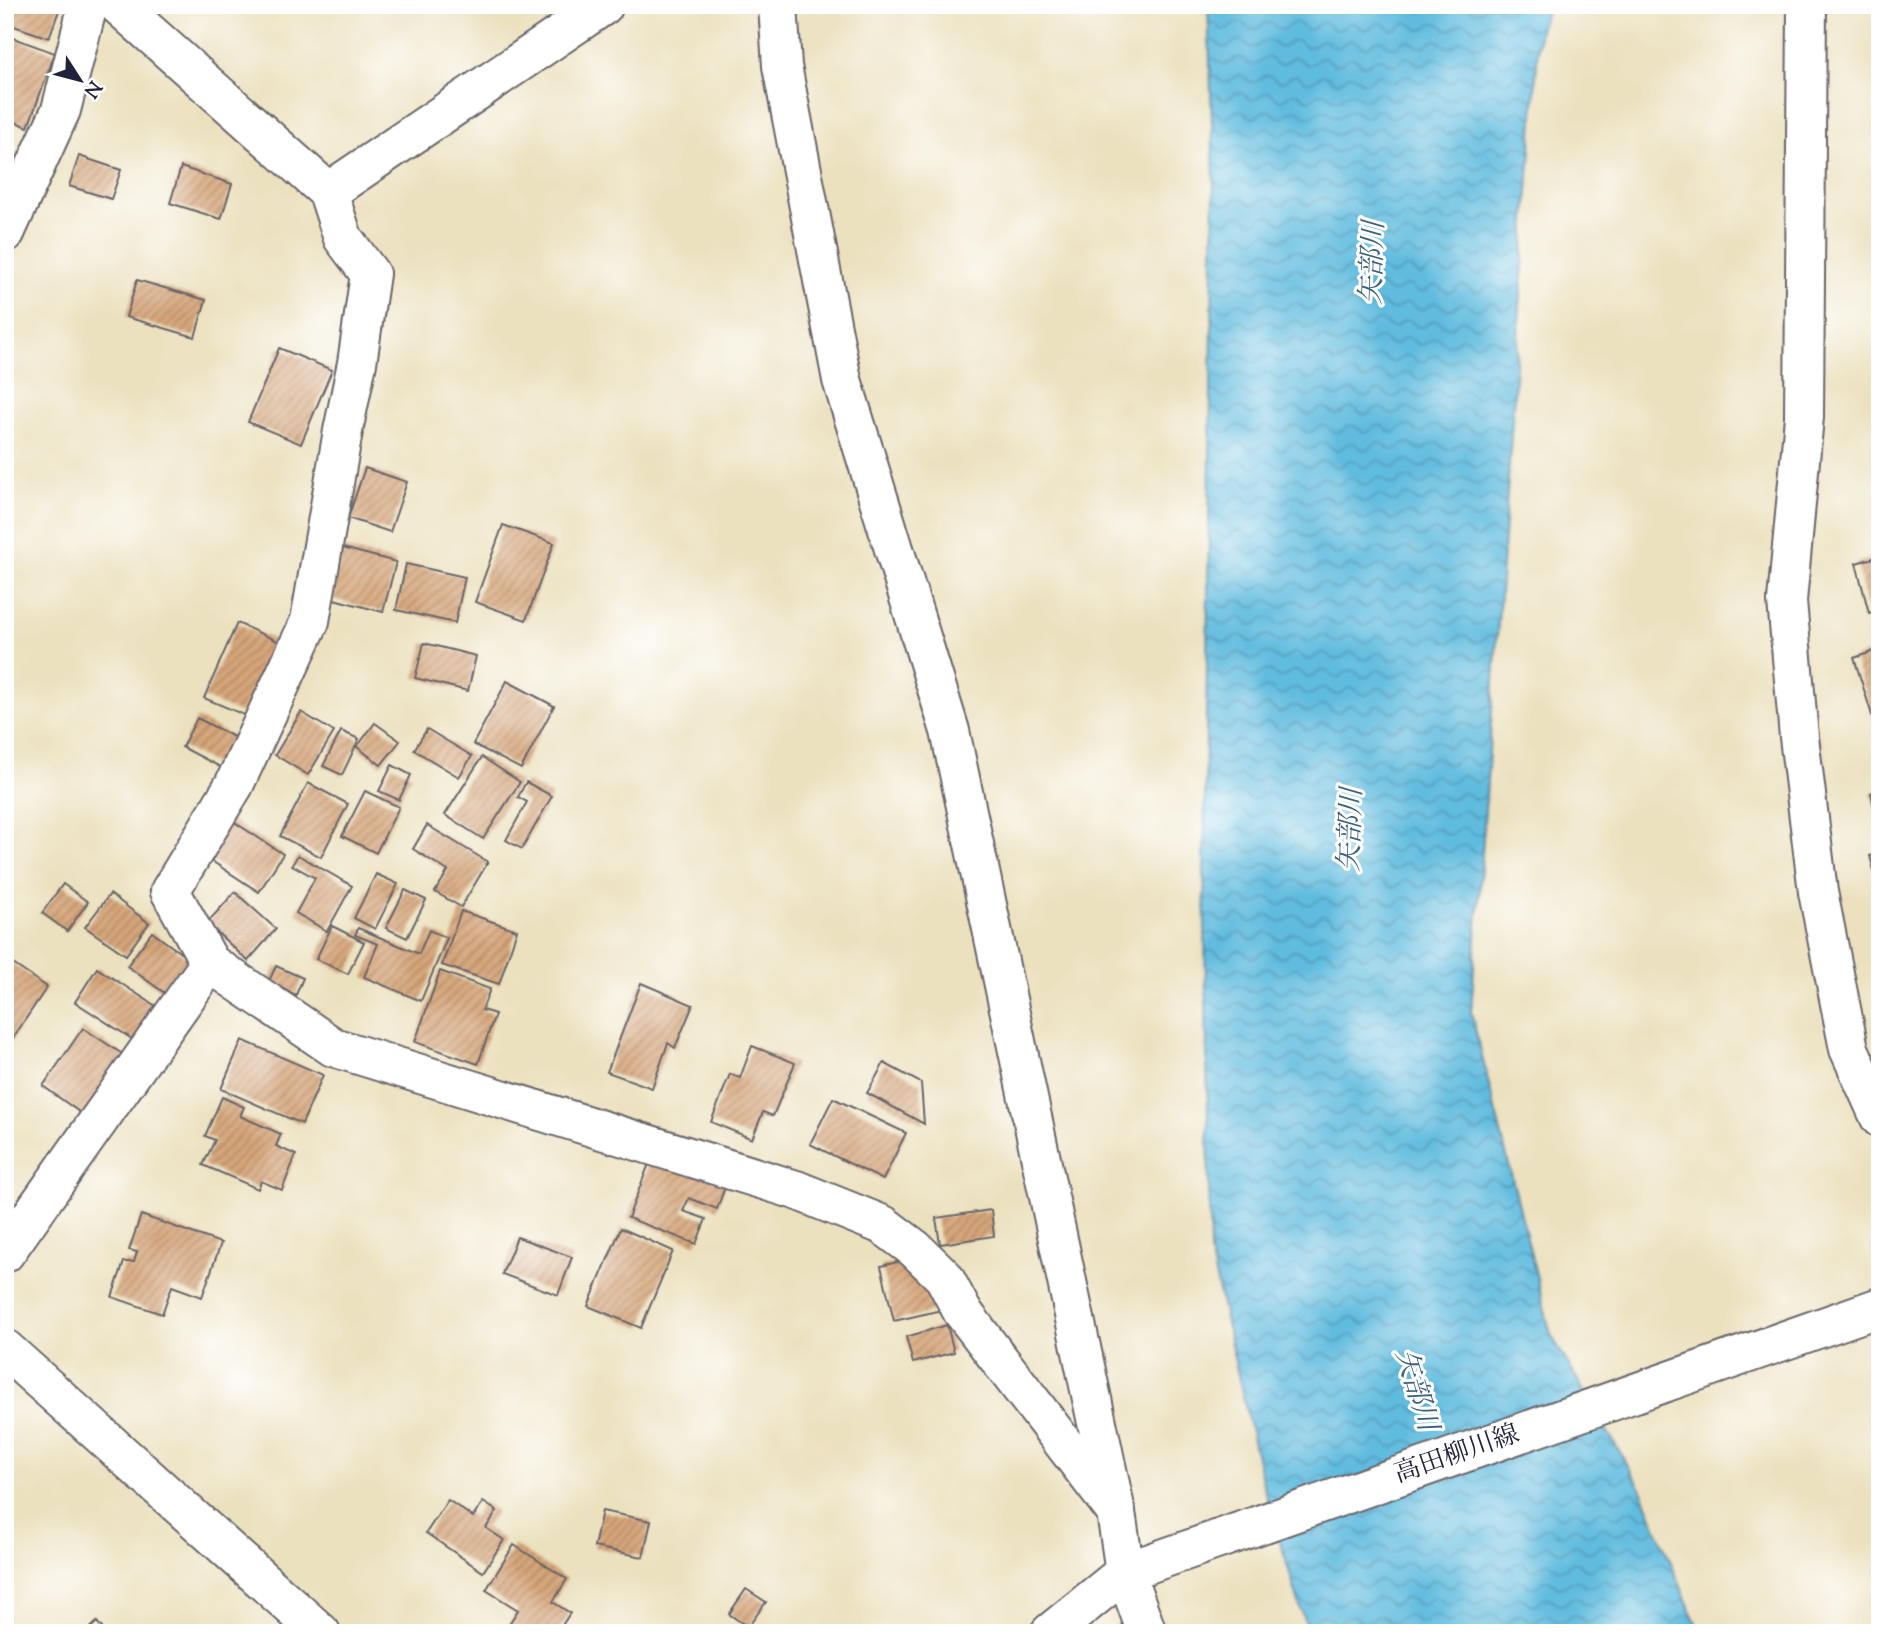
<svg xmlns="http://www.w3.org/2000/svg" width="1885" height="1638" viewBox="0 0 1885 1638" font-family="'Sorts Mill Goudy','Noto Serif JP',serif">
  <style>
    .water { fill: url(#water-waves); stroke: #426f8d; stroke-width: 2 }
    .building { fill: url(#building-hatch) }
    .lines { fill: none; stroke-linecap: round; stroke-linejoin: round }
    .minor-casing { stroke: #696569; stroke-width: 42 }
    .secondary-casing { stroke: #696569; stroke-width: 42 }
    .minor { stroke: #fff; stroke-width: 38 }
    .secondary { stroke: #fff; stroke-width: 38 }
    .labels { text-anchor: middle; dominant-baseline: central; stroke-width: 6; stroke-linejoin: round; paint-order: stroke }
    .street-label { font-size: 26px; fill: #22223b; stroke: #fff }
    .water-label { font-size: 28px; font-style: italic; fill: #3b607d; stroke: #fff }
  </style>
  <defs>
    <pattern id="water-waves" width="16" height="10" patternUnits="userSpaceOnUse" patternTransform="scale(1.75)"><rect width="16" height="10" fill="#61bcdf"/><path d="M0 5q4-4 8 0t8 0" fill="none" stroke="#5098b6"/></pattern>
    <pattern id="building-hatch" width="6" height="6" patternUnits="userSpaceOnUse" patternTransform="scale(1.75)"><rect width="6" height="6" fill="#d7a67a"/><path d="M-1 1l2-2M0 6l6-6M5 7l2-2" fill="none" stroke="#ae8765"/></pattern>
  </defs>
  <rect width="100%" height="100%" fill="#fff"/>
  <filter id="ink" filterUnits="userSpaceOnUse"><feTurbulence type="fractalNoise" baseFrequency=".0143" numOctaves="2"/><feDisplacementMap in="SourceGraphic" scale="14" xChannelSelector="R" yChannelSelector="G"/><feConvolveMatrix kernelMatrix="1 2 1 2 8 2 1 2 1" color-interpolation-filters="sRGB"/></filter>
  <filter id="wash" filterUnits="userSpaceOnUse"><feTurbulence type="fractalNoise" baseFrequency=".00686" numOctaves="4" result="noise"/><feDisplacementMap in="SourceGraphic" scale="28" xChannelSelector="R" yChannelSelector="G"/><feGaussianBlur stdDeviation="1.57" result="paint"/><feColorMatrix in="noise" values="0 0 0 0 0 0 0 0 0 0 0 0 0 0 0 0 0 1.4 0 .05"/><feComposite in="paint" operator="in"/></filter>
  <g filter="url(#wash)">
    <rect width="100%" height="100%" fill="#ece1bf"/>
    <path class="water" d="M1208 5H1548L1539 33 1471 1012 1551 1335 1639 1485 1700 1633H1308L1264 1488 1210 1253 1204 863 1214 184Z"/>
    <g id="blocks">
      <g class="building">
        <path d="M10 5H61L49 38 5 23Z"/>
        <path d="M5 35 55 53 28 127 5 118Z"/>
        <path d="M79 156 121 170 111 199 69 186Z"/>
        <path d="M181 167 232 184 221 219 170 203Z"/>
        <path d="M137 280 206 300 195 337 126 317Z"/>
        <path d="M279 348 332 370 301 444 248 422Z"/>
        <path d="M365 468 407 482 390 532 348 518Z"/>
        <path d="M503 525 554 543 526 620 475 602Z"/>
        <path d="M343 548 396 562 383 612 330 598Z"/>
        <path d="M1880 556V610L1869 613 1856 563Z"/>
        <path d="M406 564 465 577 455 623 396 610Z"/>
        <path d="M237 623 282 643 249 717 204 698Z"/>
        <path d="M424 643 476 656 468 691 415 678Z"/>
        <path d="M1880 649V713L1872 715 1854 658Z"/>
        <path d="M507 681 554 706 521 769 473 744Z"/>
        <path d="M301 712 334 732 308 775 275 755Z"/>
        <path d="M197 718 238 739 222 768 182 747Z"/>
        <path d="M375 723 400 741 381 765 357 747Z"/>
        <path d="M427 729 472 756 459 777 414 750Z"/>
        <path d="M341 731 359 739 342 775 323 766Z"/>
        <path d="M482 757 520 782 483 839 445 815Z"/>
        <path d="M392 765 411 775 399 800 379 791Z"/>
        <path d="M526 782 552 796 522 849 506 840 527 802 518 797Z"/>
        <path d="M308 783 348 804 321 857 280 836Z"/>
        <path d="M1880 790V826H1879L1871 793Z"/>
        <path d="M365 791 399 807 376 853 342 836Z"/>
        <path d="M228 818 283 854 259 892 204 856Z"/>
        <path d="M427 825 488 862 461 907 435 892 448 871 413 849Z"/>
        <path d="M1880 853V887H1879L1870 856Z"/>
        <path d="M298 855 352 886 327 931 296 913 315 878 292 865Z"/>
        <path d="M376 874 398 884 375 929 354 918Z"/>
        <path d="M63 884 88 902 67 931 42 913Z"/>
        <path d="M405 890 426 900 407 938 386 928Z"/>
        <path d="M235 892 276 929 248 961 207 923Z"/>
        <path d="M110 894 149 923 126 955 85 927Z"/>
        <path d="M461 911 517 930 499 984 442 965Z"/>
        <path d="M332 926 364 942 348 974 316 959Z"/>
        <path d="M358 928 419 954 429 930 447 938 421 1001 364 977 378 944 355 935Z"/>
        <path d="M152 932 194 963 169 996 127 966Z"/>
        <path d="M7 960 47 987 5 1050V963Z"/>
        <path d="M276 966 303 978 296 995 268 983Z"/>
        <path d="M97 968 162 1010 140 1044 75 1002Z"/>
        <path d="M440 971 490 989 482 1010 495 1014 478 1064 415 1042Z"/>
        <path d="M641 983 693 1005 675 1048 668 1043 652 1088 607 1072Z"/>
        <path d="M83 1028 130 1059 89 1119 43 1086Z"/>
        <path d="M242 1040 323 1075 302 1124 221 1089Z"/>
        <path d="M752 1046 795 1063 773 1116 763 1112 752 1139 711 1122 730 1074 740 1078Z"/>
        <path d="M884 1063 921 1083 924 1124 867 1093Z"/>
        <path d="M222 1097 244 1107 240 1116 281 1134 276 1146 296 1155 282 1190 261 1181 258 1189 203 1165 215 1140 205 1136Z"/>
        <path d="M833 1098 906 1133 883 1180 810 1144Z"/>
        <path d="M652 1156 726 1184 717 1209 689 1198 683 1211 706 1219 696 1244 628 1218Z"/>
        <path d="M991 1210 994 1236 940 1244 936 1218Z"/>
        <path d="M141 1215 221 1243 202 1297 172 1286 162 1314 112 1297 124 1262H134L137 1252 129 1250Z"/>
        <path d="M621 1228 673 1251 641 1328 588 1306Z"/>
        <path d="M517 1237 572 1257 558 1295 502 1274Z"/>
        <path d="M914 1258 950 1308 894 1321 881 1266Z"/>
        <path d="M947 1325 954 1352 913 1363 906 1337Z"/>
        <path d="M448 1500 473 1517 483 1502 497 1511 486 1528 504 1540 483 1572 426 1533Z"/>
        <path d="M602 1511 651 1521 643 1557 594 1547Z"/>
        <path d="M514 1545 567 1579 553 1602 570 1613 557 1633H551L543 1628 540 1633H503L518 1610 486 1590Z"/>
        <path d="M746 1589 766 1602 748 1627 729 1614Z"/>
        <path d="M97 1622 106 1633H85Z"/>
      </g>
    </g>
  </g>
  <g filter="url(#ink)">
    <use href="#blocks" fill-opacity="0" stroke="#696569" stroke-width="2"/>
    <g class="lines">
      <g class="minor-casing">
        <g id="minor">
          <path d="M118 5 328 192 343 238 370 274 357 363 343 431 310 621 234 785 170 891 210 963 333 1047 796 1190 883 1225 915 1249 944 1277 962 1311 1116 1512"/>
          <path d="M778 5 782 66 842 380 950 731 1116 1512 1125 1572 1147 1633"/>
          <path d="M1807 5 1804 417 1787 601 1799 737 1818 892 1849 1049 1880 1118"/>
          <path d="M328 192 604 5"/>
          <path d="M5 233 61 110 88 5"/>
          <path d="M5 1253 210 963"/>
          <path d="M5 1349 321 1633"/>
        </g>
      </g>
      <g class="secondary-casing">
        <path id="secondary" d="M1050 1633 1125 1572 1880 1307"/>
      </g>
      <use href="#minor" class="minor"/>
      <use href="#secondary" class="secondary"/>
    </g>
  </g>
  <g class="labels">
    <g class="street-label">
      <text transform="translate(1457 1455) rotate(-19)">高田柳川線</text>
    </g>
    <g class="water-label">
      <text transform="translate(1374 263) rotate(-88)">矢部川</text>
      <text transform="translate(1352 830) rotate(-88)">矢部川</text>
      <text transform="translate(1415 1390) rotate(73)">矢部川</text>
    </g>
  </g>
  <rect width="1885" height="1638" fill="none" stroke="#fff" stroke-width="28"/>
  <g transform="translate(80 80) rotate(126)" stroke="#ffffff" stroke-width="5" paint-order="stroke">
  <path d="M0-5L12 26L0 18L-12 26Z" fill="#22223b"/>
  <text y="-10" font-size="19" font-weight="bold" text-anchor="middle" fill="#22223b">N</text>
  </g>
</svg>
